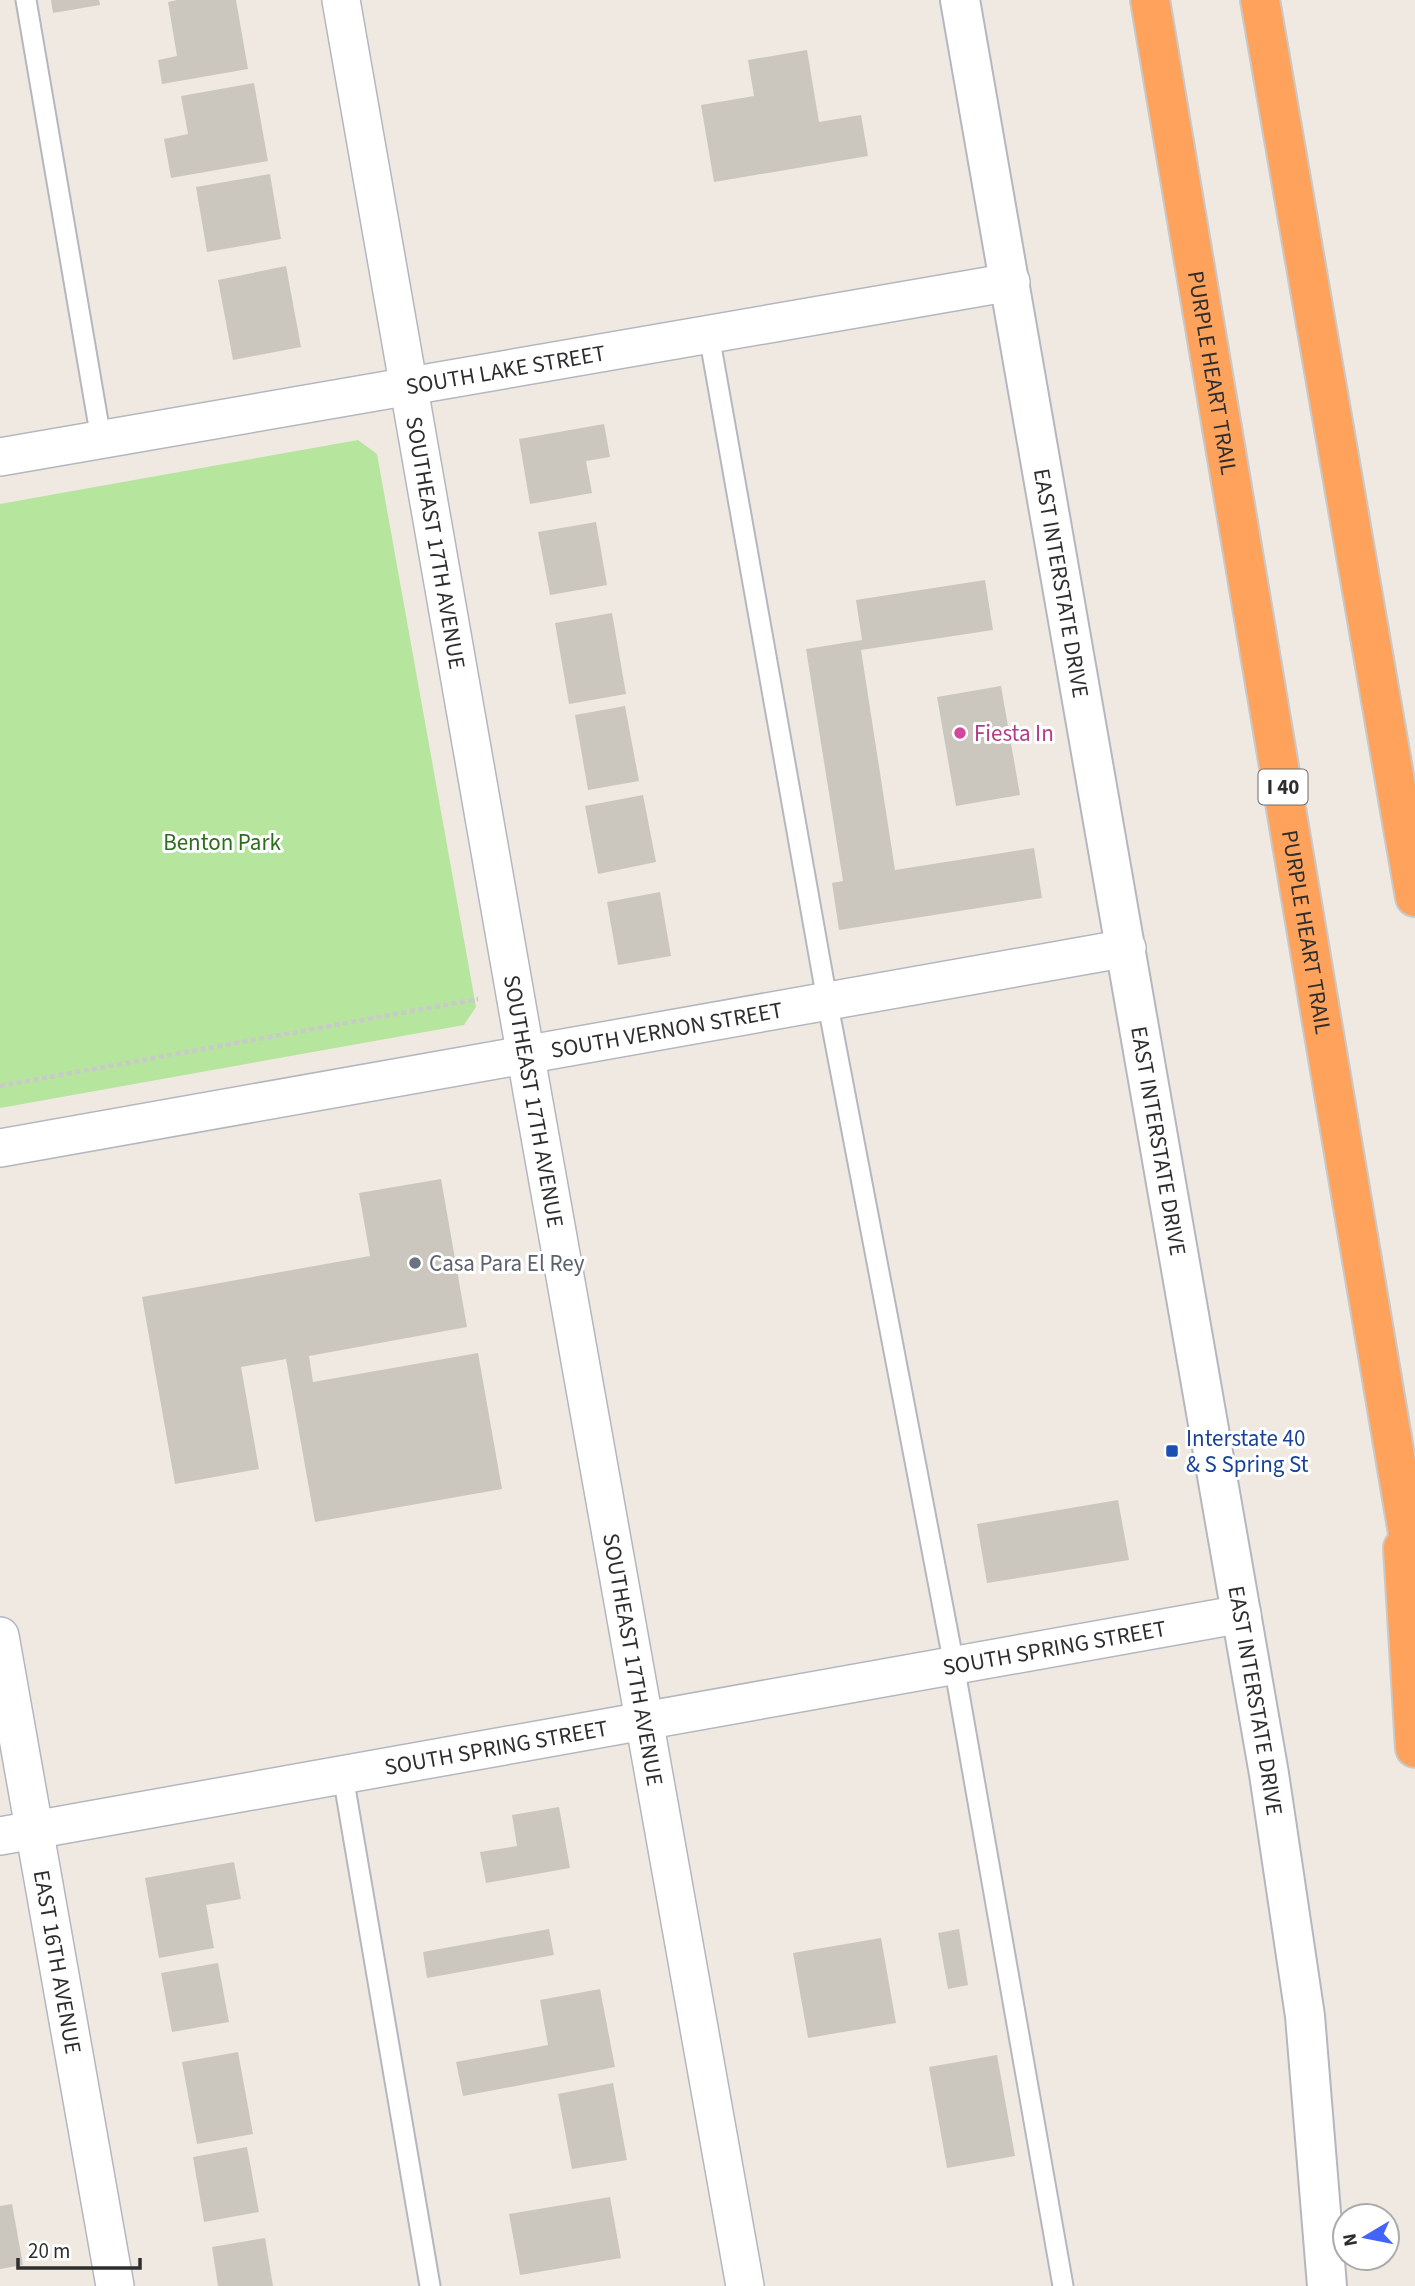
<svg xmlns="http://www.w3.org/2000/svg" width="1415" height="2286" viewBox="0 0 1415 2286" font-family="'Source Sans 3',sans-serif">
  <style>
    .green { fill: #b6e59e }
    .building { fill: #cbc7bf }
    .lines { fill: none; stroke-linecap: round; stroke-linejoin: round }
    .service-casing { stroke: #b4b7c1; stroke-width: 23 }
    .minor-casing { stroke: #b4b7c1; stroke-width: 40 }
    .secondary-casing { stroke: #b4b7c1; stroke-width: 42 }
    .motorway-casing { stroke: #c9c9c9; stroke-width: 42 }
    .path { stroke: #c9c9c9; stroke-width: 4.5; stroke-dasharray: 5 3.5; stroke-linecap: butt }
    .service { stroke: #fff; stroke-width: 19 }
    .minor { stroke: #fff; stroke-width: 37 }
    .secondary { stroke: #fff; stroke-width: 38 }
    .motorway { stroke: #ffa35c; stroke-width: 38 }
    .hotel-dot { fill: #d1479c; stroke: #fff; stroke-width: 2.5 }
    .worship-dot { fill: #6b7280; stroke: #fff; stroke-width: 2.5 }
    .transit-dot { fill: #1a4fb4; stroke: #fff; stroke-width: 2.5 }
    .labels { text-anchor: middle; dominant-baseline: central; stroke-width: 6; stroke-linejoin: round; paint-order: stroke }
    .shield { fill: #fff; stroke: #6d6d6d; stroke-width: 2 }
    .shield-label { font-size: 21px; font-weight: bold; fill: #2e2e2e }
    .street-label { font-size: 23px; fill: #2e2e2e; stroke: #fff }
    .hotel-label { font-size: 23px; fill: #b23c85; stroke: #fff; text-anchor: start }
    .park-label { font-size: 23px; fill: #2c6e1b; stroke: #fff }
    .worship-label { font-size: 23px; fill: #5b616d; stroke: #fff; text-anchor: start }
    .transit-label { font-size: 23px; fill: #164399; stroke: #fff; text-anchor: start }
  </style>
  <rect width="100%" height="100%" fill="#efe9e1"/>
  <path class="green" d="M358 440 377 454 476 1007 464 1025 0 1108V504Z"/>
  <g class="building">
    <path d="M51 0H99L100 5 53 13Z"/>
    <path d="M177 0H236L248 69 162 84 158 60 177 56 168 2Z"/>
    <path d="M807 50 819 122 861 115 868 156 714 182 701 105 754 96 748 60Z"/>
    <path d="M254 83 268 161 171 178 164 139 188 134 181 96Z"/>
    <path d="M270 174 281 239 207 252 196 187Z"/>
    <path d="M286 266 301 347 233 360 218 280Z"/>
    <path d="M604 424 610 457 586 461 592 493 530 504 519 439Z"/>
    <path d="M596 522 607 585 550 595 538 532Z"/>
    <path d="M985 580 993 630 861 650 895 870 1034 848 1042 898 839 930 832 883 843 881 806 649 862 640 856 600Z"/>
    <path d="M612 613 626 694 569 704 555 623Z"/>
    <path d="M1001 686 1020 795 956 806 937 697Z"/>
    <path d="M625 706 639 781 588 790 575 715Z"/>
    <path d="M643 795 656 862 598 874 585 806Z"/>
    <path d="M660 892 671 956 618 965 607 902Z"/>
    <path d="M441 1179 467 1327 309 1356 313 1382 478 1353 502 1489 315 1522 286 1359 241 1367 259 1469 175 1484 142 1297 370 1256 359 1193Z"/>
    <path d="M1118 1500 1129 1560 987 1583 977 1524Z"/>
    <path d="M559 1807 570 1868 486 1883 480 1852 517 1846 512 1815Z"/>
    <path d="M234 1862 241 1899 206 1905 214 1948 159 1958 145 1878Z"/>
    <path d="M549 1929 554 1955 427 1978 423 1952Z"/>
    <path d="M959 1929 968 1985 948 1989 938 1933Z"/>
    <path d="M881 1938 896 2023 808 2038 793 1953Z"/>
    <path d="M218 1963 229 2022 172 2032 161 1973Z"/>
    <path d="M600 1989 615 2067 463 2096 456 2062 548 2045 540 2000Z"/>
    <path d="M238 2052 253 2134 197 2144 182 2062Z"/>
    <path d="M997 2055 1015 2156 947 2168 929 2067Z"/>
    <path d="M613 2083 627 2160 572 2169 558 2094Z"/>
    <path d="M247 2147 259 2212 204 2222 193 2157Z"/>
    <path d="M610 2197 621 2258 520 2275 509 2214Z"/>
    <path d="M12 2204 23 2265 0 2269V2206Z"/>
    <path d="M265 2238 273 2286H218L212 2247Z"/>
  </g>
  <g class="lines">
    <g class="service-casing">
      <g id="service">
        <path d="M26 0 101 439"/>
        <path d="M709 335 827 1000 954 1665 1063 2286"/>
        <path d="M343 1776 430 2286"/>
      </g>
    </g>
    <g class="minor-casing">
      <g id="minor">
        <path id="s1" d="M341 0 533 1097 745 2286"/>
        <path id="s2" d="M0 457 1011 282"/>
        <path id="s3" d="M0 1148 1127 948"/>
        <path id="s4" d="M0 1636 115 2286"/>
        <path id="s5" d="M0 1836 1242 1614"/>
      </g>
    </g>
    <g class="secondary-casing">
      <g id="secondary">
        <path id="s6" d="M960 0 1269 1774 1305 2016 1327 2286"/>
      </g>
    </g>
    <g class="motorway-casing">
      <g id="motorway">
        <path id="s7" d="M1150 0 1415 1575"/>
        <path d="M1260 0 1415 897"/>
        <path d="M1403 1548 1415 1748"/>
      </g>
    </g>
    <path class="path" d="M0 1086 478 999"/>
    <use href="#service" class="service"/>
    <use href="#minor" class="minor"/>
    <use href="#secondary" class="secondary"/>
    <use href="#motorway" class="motorway"/>
  </g>
  <circle class="hotel-dot" cx="960" cy="733" r="7"/>
  <circle class="worship-dot" cx="415" cy="1263" r="7"/>
  <rect class="transit-dot" x="1165" y="1444" width="14" height="14" rx="3.5"/>
  <g class="labels">
    <rect class="shield" x="1258.5" y="769.5" width="49" height="35" rx="5"/>
    <g class="shield-label">
      <text x="1283" y="787">I 40</text>
    </g>
    <g class="street-label">
      <text stroke="none"><textPath href="#s2" startOffset="513">SOUTH LAKE STREET</textPath></text>
      <text stroke="none"><textPath href="#s7" startOffset="378">PURPLE HEART TRAIL</textPath></text>
      <text stroke="none"><textPath href="#s1" startOffset="551">SOUTHEAST 17TH AVENUE</textPath></text>
      <text stroke="none"><textPath href="#s6" startOffset="592">EAST INTERSTATE DRIVE</textPath></text>
      <text stroke="none"><textPath href="#s7" startOffset="945">PURPLE HEART TRAIL</textPath></text>
      <text stroke="none"><textPath href="#s3" startOffset="677">SOUTH VERNON STREET</textPath></text>
      <text stroke="none"><textPath href="#s1" startOffset="1118">SOUTHEAST 17TH AVENUE</textPath></text>
      <text stroke="none"><textPath href="#s6" startOffset="1158">EAST INTERSTATE DRIVE</textPath></text>
      <text stroke="none"><textPath href="#s5" startOffset="1071">SOUTH SPRING STREET</textPath></text>
      <text stroke="none"><textPath href="#s1" startOffset="1685">SOUTHEAST 17TH AVENUE</textPath></text>
      <text stroke="none"><textPath href="#s6" startOffset="1726">EAST INTERSTATE DRIVE</textPath></text>
      <text stroke="none"><textPath href="#s5" startOffset="504">SOUTH SPRING STREET</textPath></text>
      <text stroke="none"><textPath href="#s4" startOffset="331">EAST 16TH AVENUE</textPath></text>
    </g>
    <g class="hotel-label">
      <text x="974" y="733">Fiesta In</text>
    </g>
    <g class="park-label">
      <text x="222" y="842">Benton Park</text>
    </g>
    <g class="worship-label">
      <text x="429" y="1263">Casa Para El Rey</text>
    </g>
    <g class="transit-label">
      <text x="1186" y="1438">Interstate 40<tspan x="1186" dy="26">&amp; S Spring St</tspan></text>
    </g>
  </g>
  <g transform="translate(1366 2237) rotate(260)"><circle r="33" fill="#ffffff" stroke="#ababab" stroke-width="2"/>
  <path d="M0-5L12 26L0 18L-12 26Z" fill="#4264fb"/>
  <text y="-10" font-size="19" font-weight="bold" text-anchor="middle" fill="#2e2e2e">N</text>
  </g>
  <path d="M18 2258v10h122v-10" fill="none" stroke="#2e2e2e" stroke-width="3.5"/>
  <text x="28" y="2258" font-size="21" fill="#2e2e2e" stroke="#ffffff" stroke-width="5" paint-order="stroke">20 m</text>
</svg>
